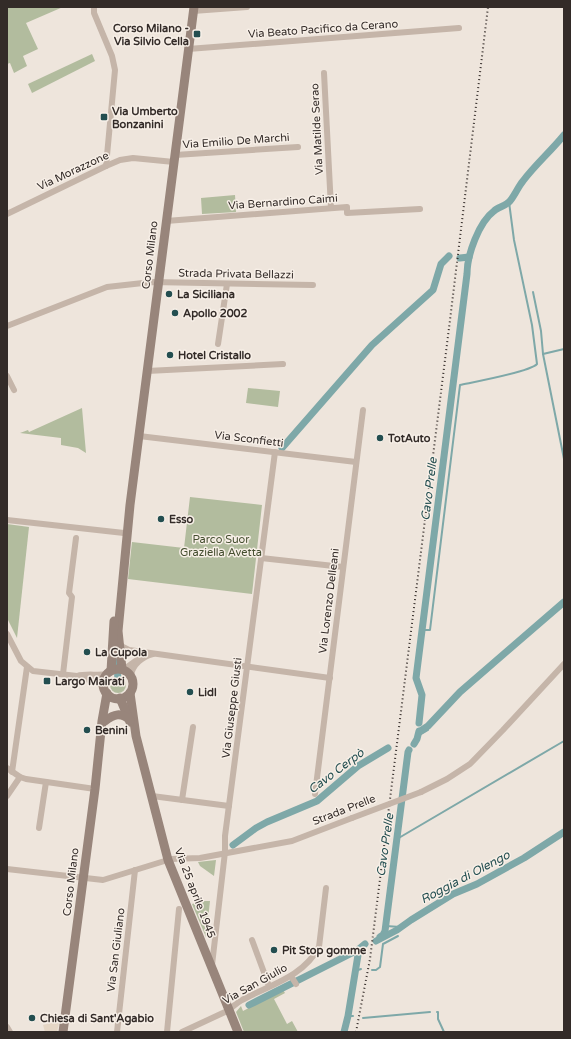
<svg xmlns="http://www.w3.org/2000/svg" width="571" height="1039" viewBox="0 0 571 1039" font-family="'Varela Round',sans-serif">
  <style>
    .green { fill: #b2bc9e }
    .plaza { fill: #e5d6c5 }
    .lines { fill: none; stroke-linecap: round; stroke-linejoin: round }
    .stream { stroke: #7ea8a8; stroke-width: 2 }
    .canal { stroke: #7ea8a8; stroke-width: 7 }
    .street { stroke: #c5b5a9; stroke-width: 6 }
    .secondary { stroke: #98857b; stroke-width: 9 }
    .rail { stroke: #332b28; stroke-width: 2; stroke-dasharray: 1 3; stroke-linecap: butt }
    .street-bridge { stroke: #c5b5a9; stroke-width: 6 }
    .poi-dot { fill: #234e50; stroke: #f7efe7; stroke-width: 1.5 }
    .labels { text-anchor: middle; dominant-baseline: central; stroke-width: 3; stroke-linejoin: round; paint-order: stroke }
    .poi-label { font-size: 11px; font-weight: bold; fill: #332b28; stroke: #f7efe7; text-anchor: start }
    .street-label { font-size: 11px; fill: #332b28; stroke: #f7efe7 }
    .park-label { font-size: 11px; fill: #444e2f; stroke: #f7efe7 }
    .water-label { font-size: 12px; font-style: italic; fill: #234e50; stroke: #f7efe7 }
  </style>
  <rect width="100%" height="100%" fill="#eee5dc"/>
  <g class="green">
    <path d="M7 7H63L26 23 38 49 23 56 27 66 14 73 10 63 7 64Z"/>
    <path d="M92 54 95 61 32 93 28 84Z"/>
    <path d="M235 195 236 212 202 214 201 198Z"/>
    <path d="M248 388 280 391 278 407 246 403Z"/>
    <path d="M82 408 86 453 78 448 61 445V438L20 433 28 430 29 432Z"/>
    <path d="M190 497 262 505 252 594 128 579 132 542 184 548Z"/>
    <path d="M7 524 29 527 17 638 7 618Z"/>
    <circle cx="118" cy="685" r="8"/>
    <path d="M216 860 214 876 200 866 198 862Z"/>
    <path d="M201 901H210L206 937 192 904Z"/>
    <path d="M283 990 285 993 274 999 287 1024 292 1021 298 1032H244L236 1012 241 1006 243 1011Z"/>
  </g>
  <path class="plaza" d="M51 1023H59L57 1032H45L43 1025Z"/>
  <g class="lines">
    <g class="stream">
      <path d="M533 292 541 331 543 354 564 459"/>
      <path d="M543 354 564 349"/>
      <path d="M422 630H430L460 385C474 382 530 372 537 364L532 325 514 240 509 202"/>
      <path d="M418 736 428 730V726"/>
      <path d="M397 839 564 741"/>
      <path d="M386 926 400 927"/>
      <path d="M372 970H376L380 967 383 944 398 936"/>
      <path d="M355 971 361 969"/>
      <path d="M437 1012H438V1019L444 1032"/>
      <path d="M348 1016H353"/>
      <path d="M363 1018 430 1012"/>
    </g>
    <g class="canal">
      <path d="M460 258 469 257"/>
      <path d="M282 448 372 345 433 290 441 264 449 256"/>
      <path d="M117 662 118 681"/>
      <path d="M419 723 422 695 416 678 467 274C467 255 479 222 494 211 498 207 506 206 510 201 515 195 518 187 523 181 535 165 551 151 564 135"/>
      <path d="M422 730 428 726 460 692 564 602"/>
      <path d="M414 744 417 739 419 731"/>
      <path d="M233 845 256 828 267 822 317 801 358 766 388 748"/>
      <path d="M380 937 383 935 385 931 408 752 409 750"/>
      <path d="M376 941 397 930 411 920 453 894 477 884 524 858 564 832"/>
      <path d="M249 1005 356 951"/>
      <path d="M344 1032 348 1016 359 949 365 944"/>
    </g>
    <g class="street">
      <path d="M94 7V13L112 56 115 70 106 166"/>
      <path d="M193 11 247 7"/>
      <path d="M188 49 459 28"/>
      <path d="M324 73 331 208"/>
      <path d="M175 155 298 147"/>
      <path d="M7 214 106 166 120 160 133 158 174 162"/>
      <path d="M166 221 347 207V213L420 209"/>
      <path d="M7 326 107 287 152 282 313 285"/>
      <path d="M218 344 227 284"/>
      <path d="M147 371 283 364"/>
      <path d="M7 376 14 390"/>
      <path d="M139 436 356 462"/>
      <path d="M7 520 124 533"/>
      <path d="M261 558 343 567"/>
      <path d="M7 634 21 661 33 671 77 676 82 678 94 681 104 686"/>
      <path d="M120 644 123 647 129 650 330 678"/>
      <path d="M123 670 137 660"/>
      <path d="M63 674 72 597 69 593 76 538"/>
      <path d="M77 676C87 673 97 676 108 674"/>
      <path d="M131 676C132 665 143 656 153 654"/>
      <path d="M7 768 20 777 26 779 95 789"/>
      <path d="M12 772 27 667"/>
      <path d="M421 792 447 779 470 764 503 730 564 664"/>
      <path d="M315 794 363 410"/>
      <path d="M7 796 20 777"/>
      <path d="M152 796 229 806"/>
      <path d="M182 800 193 727"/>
      <path d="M39 828 46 782"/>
      <path d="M7 869 103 880 171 859 200 858 292 841 352 818"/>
      <path d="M252 940 269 986"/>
      <path d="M212 965 225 852V836L275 452"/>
      <path d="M291 976 296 984"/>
      <path d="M7 1027 10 1032"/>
      <path d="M117 1032 135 870"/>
      <path d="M167 1032 179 909"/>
      <path d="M182 1032 225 1012C231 1009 235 1004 242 1000 270 985 303 977 319 947L326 888"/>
    </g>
    <g class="secondary">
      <path d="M122 669 118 631 130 505 194 7"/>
      <circle cx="118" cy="684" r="15"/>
      <path d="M111 671 114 621"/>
      <path d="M130 693 136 736 168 860 238 1032"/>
      <path d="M120 698 130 722"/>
      <path d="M105 721C114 714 121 712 130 720"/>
      <path d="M63 1032 95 789 102 721 107 693"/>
    </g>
    <path class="rail" d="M356 1032 370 959 450 320 488 7"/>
    <path class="street-bridge" d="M352 818 421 792"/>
  </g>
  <g class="poi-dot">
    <rect x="193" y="30" width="8" height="8" rx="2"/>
    <rect x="100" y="113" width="8" height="8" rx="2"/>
    <circle cx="169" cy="294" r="4"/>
    <circle cx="175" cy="313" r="4"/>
    <circle cx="170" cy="355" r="4"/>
    <circle cx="380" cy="438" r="4"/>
    <circle cx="161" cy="519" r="4"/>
    <circle cx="87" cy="652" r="4"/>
    <rect x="43" y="677" width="8" height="8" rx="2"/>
    <circle cx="190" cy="692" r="4"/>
    <circle cx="87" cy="730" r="4"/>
    <circle cx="274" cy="950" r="4"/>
    <circle cx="32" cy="1018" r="4"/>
  </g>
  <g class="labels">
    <g class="poi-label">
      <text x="189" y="28" text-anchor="end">Corso Milano -<tspan x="189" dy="13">Via Silvio Cella</tspan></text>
      <text x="112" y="111">Via Umberto<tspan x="112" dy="13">Bonzanini</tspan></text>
      <text x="177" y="294">La Siciliana</text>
      <text x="183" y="313">Apollo 2002</text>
      <text x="178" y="355">Hotel Cristallo</text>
      <text x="388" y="438">TotAuto</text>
      <text x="169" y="519">Esso</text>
      <text x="95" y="652">La Cupola</text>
      <text x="55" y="681">Largo Mairati</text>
      <text x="198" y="692">Lidl</text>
      <text x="95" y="730">Benini</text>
      <text x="282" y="950">Pit Stop gomme</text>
      <text x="40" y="1018">Chiesa di Sant'Agabio</text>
    </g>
    <g class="street-label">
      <text transform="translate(323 29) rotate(-4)">Via Beato Pacifico da Cerano</text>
      <text transform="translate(317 129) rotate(-93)">Via Matilde Serao</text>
      <text transform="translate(236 141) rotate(-4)">Via Emilio De Marchi</text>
      <text transform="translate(73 171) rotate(-25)">Via Morazzone</text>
      <text transform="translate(283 202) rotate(-4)">Via Bernardino Caimi</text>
      <text transform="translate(150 255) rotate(-83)">Corso Milano</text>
      <text transform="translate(236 274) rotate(1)">Strada Privata Bellazzi</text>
      <text transform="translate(249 439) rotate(7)">Via Sconfietti</text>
      <text transform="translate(329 601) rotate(-83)">Via Lorenzo Delleani</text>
      <text transform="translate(232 708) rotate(-83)">Via Giuseppe Giusti</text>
      <text transform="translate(344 810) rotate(-21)">Strada Prelle</text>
      <text transform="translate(71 882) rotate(-83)">Corso Milano</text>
      <text transform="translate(195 893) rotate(69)">Via 25 aprile 1945</text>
      <text transform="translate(116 950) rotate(-83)">Via San Giuliano</text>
      <text transform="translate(255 984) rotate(-29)">Via San Giulio</text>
    </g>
    <g class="park-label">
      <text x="221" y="539">Parco Suor<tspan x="221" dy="13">Graziella Avetta</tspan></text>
    </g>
    <g class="water-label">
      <text transform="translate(429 489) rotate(-83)">Cavo Prelle</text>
      <text transform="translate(336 771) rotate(-37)">Cavo Cerpò</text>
      <text transform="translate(385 845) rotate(-82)">Cavo Prelle</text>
      <text transform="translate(465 877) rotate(-28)">Roggia di Olengo</text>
    </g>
  </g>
  <rect width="571" height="1039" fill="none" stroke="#332b28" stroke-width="16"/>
</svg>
